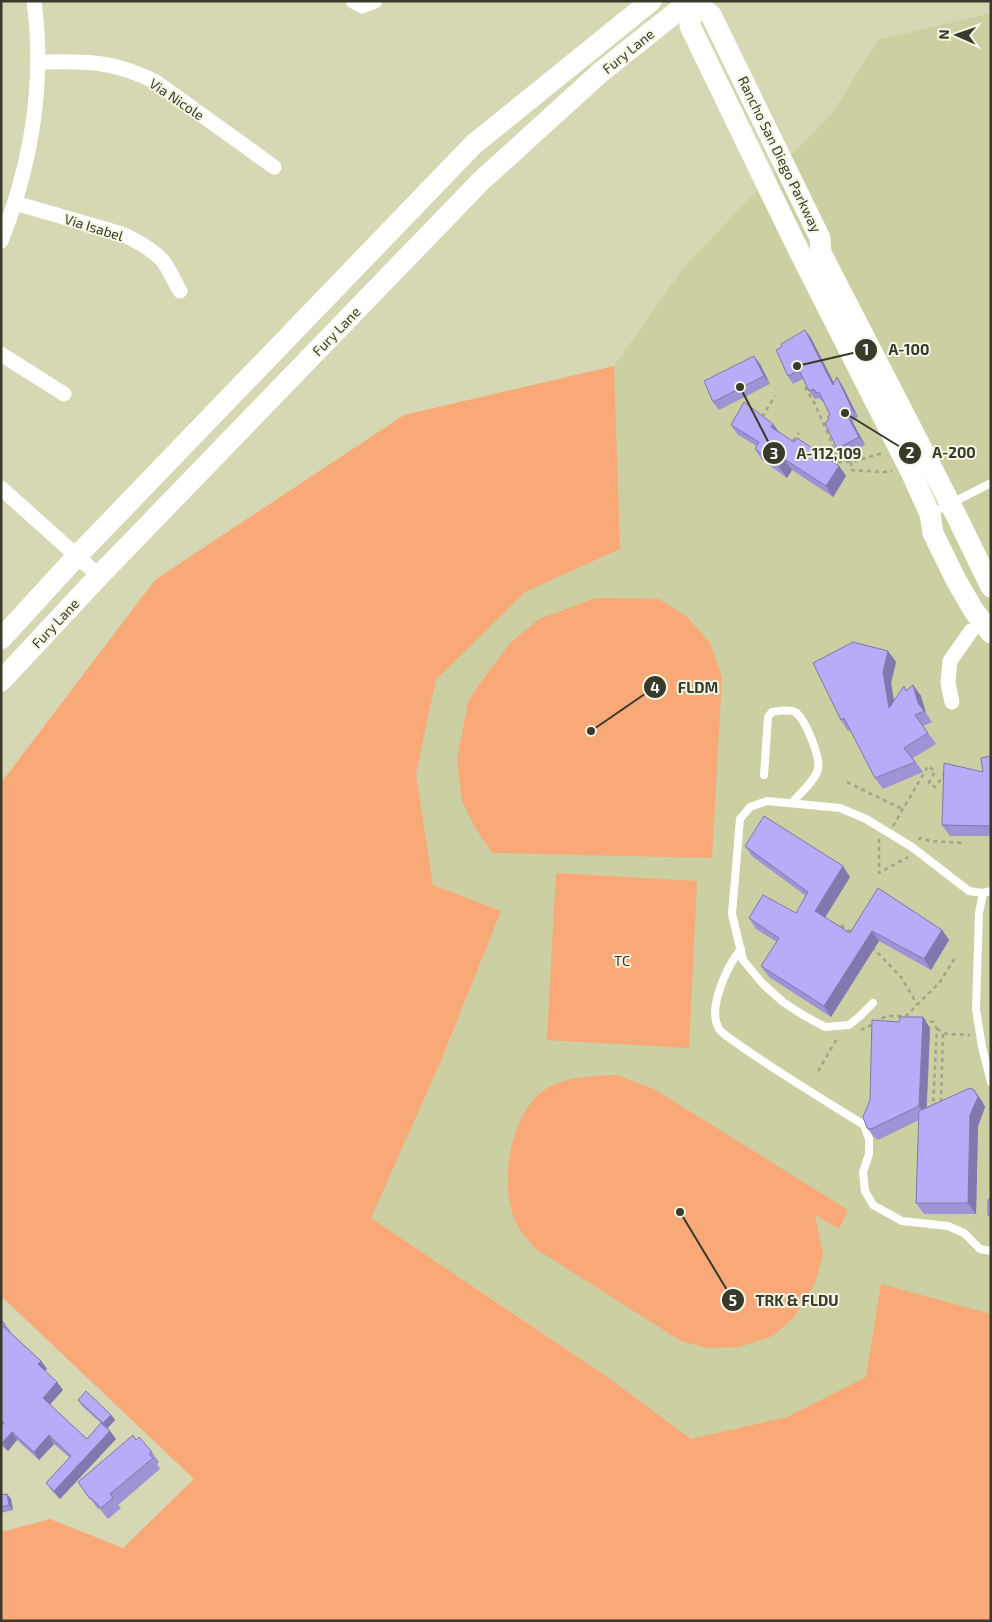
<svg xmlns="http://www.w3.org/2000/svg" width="992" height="1622" viewBox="0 0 992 1622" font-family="'Exo 2',sans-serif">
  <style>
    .built { fill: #cbcfa2 }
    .green { fill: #f9a877 }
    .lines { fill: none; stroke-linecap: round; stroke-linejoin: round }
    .path { stroke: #a1a486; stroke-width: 2.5; stroke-dasharray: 4 4; stroke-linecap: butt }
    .lane { stroke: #fff; stroke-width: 8 }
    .street { stroke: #fff; stroke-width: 15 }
    .secondary { stroke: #fff; stroke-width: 21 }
    .wall { fill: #9e93d4 }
    .shaded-wall { fill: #8178ad }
    .building { fill: #b8abf7; stroke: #8178ad }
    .labels { text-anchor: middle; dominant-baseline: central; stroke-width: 4; stroke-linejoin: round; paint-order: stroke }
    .street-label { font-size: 14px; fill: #383a2b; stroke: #f5f7e4 }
    .park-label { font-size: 14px; fill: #4f2a12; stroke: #f5f7e4 }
    .leader { fill: none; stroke: #383a2b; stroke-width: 2 }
    .callout-dot { fill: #383a2b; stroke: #f5f7e4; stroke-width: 2 }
    .mark-label { font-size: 15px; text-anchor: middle; font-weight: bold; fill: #fff }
    .callout-label { font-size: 15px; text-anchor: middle; font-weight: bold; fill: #383a2b; stroke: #f5f7e4; stroke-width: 4; stroke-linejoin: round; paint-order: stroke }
  </style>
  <rect width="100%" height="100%" fill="#d5d8b2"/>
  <path class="built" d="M991 13V1314L881 1285 867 1377 787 1417 691 1439 606 1376 371 1218 438 1068 501 911 433 886 416 774 436 680 525 592 620 549 614 366 684 267 832 113 878 40Z"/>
  <g class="green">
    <path d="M614 366 620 549 525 592 436 680 416 774 433 885 501 911 438 1068 371 1218 606 1376 691 1439 787 1417 866 1377 881 1284 991 1314V1621H1V1532L50 1519 123 1548 194 1479 1 1296V783L155 580 404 415Z"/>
    <path d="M596 598 659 599 687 617 710 643 722 677 712 858 492 853 476 829 462 801 457 760 468 702 478 686 510 643 539 619Z"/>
    <path d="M556 873 697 881 689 1048 547 1040Z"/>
    <path d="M617 1075 654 1089 848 1210 839 1229 815 1215 823 1254 815 1284 794 1317 773 1336 739 1347 707 1348 681 1341 536 1249C528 1240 519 1230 514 1218 499 1179 511 1104 553 1085 573 1076 595 1076 617 1075Z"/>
  </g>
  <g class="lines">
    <g class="path">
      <path d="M805 387 815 404 840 462"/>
      <path d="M762 417 775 396"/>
      <path d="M793 441 799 433"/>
      <path d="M830 462H851L883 453"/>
      <path d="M851 462V470L884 472 892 471"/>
      <path d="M847 782 902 809"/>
      <path d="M893 826 928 766 935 771 929 783 935 787 946 772"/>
      <path d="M879 839V873L908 857"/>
      <path d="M918 839 921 838 930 841 964 843"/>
      <path d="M841 925 853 933"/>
      <path d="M872 947 901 977 917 1004"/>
      <path d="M922 1020 933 1022 937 1029 933 1106"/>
      <path d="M937 1029 947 1034 970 1035"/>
      <path d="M861 1030 874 1024 886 1016H906L940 982 955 958"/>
      <path d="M818 1071 838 1037"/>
      <path d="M941 1102 943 1032"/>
    </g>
    <g class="lane">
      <path d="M930 514 991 483"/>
      <path d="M764 775 768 717 772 712C779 711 789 709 795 712 805 718 821 758 818 769 815 781 800 793 792 803"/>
      <path d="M983 893 979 913 976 1009 982 1047 991 1082"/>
      <path d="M741 949C727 966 708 1007 718 1027 720 1033 730 1038 735 1042 777 1072 821 1098 864 1125L869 1139V1154L863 1172 865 1191 873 1205 902 1221 948 1226 964 1233 980 1249 991 1251"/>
      <path d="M873 1003 859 1017 849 1025 825 1027 803 1015 783 1002 762 983 743 960 732 914 740 819 750 807 767 801 840 808 866 819 912 847 969 891 983 893 991 891"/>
    </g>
    <g class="street">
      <path d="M353 1 362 6 375 1"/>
      <path d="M38 62C84 61 113 60 156 82L274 167"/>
      <path d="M15 203 122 234C135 240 151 248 162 260 169 268 174 281 180 291"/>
      <path d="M1 241C31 165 45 83 34 1"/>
      <path d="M1 354 64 394"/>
      <path d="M1 488 99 576"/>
      <path d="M952 702 948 683 950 661 971 631"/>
    </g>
    <g class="secondary">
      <path d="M691 1 690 26 798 249 911 472 930 514 933 533 956 580 974 611 991 633"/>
      <path d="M692 1 711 15 820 238 821 253 957 517 991 587"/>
      <path d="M1 639 77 556 474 144 651 1"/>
      <path d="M1 681 99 576 481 181 601 72 690 1"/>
    </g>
  </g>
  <g class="wall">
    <path d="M811 338 834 383 842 385 858 417 852 421 865 445 843 457 837 449 828 420 830 415 823 401H822L819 398 815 399 809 391 803 379 793 384 788 376Z"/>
    <path d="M760 364 770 384 719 410 713 402Z"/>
    <path d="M773 424 779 432 794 442 839 466 846 476 833 497 792 470 787 478 762 460 755 449 757 446 738 435 731 425Z"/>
    <path d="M888 651 896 662 891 683 894 701 904 686 907 690 913 685 921 696 926 713 932 722 923 726 936 744 913 758 923 772 883 789 875 778 850 730 848 731 841 720Z"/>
    <path d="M991 756V836H950L942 825 983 772Z"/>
    <path d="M745 846 850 877 825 917 850 933 878 888 942 930 949 940 931 970 879 941 831 1017 769 977 761 966 777 942 756 929 749 918 796 913 806 896 752 856Z"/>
    <path d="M923 1017 930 1028 927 1107 974 1090 982 1101 985 1107 978 1126 976 1214H924L916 1203 919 1120 878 1140 875 1138 867 1128 899 1022Z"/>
    <path d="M1 1320 5 1324 11 1332H10L41 1361 47 1369 45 1371 57 1382 63 1390 50 1405 87 1439 101 1423 82 1406 78 1400 111 1415 115 1420 107 1428 116 1439 60 1499 52 1491 46 1483 70 1458 54 1444 39 1460 17 1440 8 1451 1 1445V1427L3 1425 1 1423Z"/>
    <path d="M136 1440 152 1452 159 1462 157 1464 160 1469 118 1505 121 1508 108 1519 99 1508 98 1509 78 1482Z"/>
    <path d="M7 1494 11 1499 13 1510 1 1513V1495Z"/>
  </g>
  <g class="shaded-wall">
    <path d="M805 330 811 338 839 393 833 385Z"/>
    <path d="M754 356 760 364 770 384 764 376Z"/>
    <path d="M837 377 842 385 858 417 852 409Z"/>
    <path d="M846 413 852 421 865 445 859 437Z"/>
    <path d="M773 424 780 434 771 427Z"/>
    <path d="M784 459 792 470 787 478 779 467Z"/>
    <path d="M839 466 846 476 833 497 826 486Z"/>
    <path d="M888 651 896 662 891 683 897 719 889 708 883 672Z"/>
    <path d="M913 685 921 696 926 713 918 703Z"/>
    <path d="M843 866 850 877 823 921 815 911Z"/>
    <path d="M942 930 949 940 931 970 924 959Z"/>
    <path d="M872 931 879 941 831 1017 824 1006Z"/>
    <path d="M923 1017 930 1028 926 1116 919 1106Z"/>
    <path d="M974 1090 982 1101 985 1107 978 1126 976 1214 968 1203 970 1115Z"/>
    <path d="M41 1361 47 1369 44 1372 38 1364Z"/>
    <path d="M57 1382 63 1390 48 1406 43 1398Z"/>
    <path d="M111 1415 115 1420 107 1429 103 1423Z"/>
    <path d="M110 1431 116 1439 60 1499 54 1491Z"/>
    <path d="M12 1432 17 1440 8 1451 2 1443Z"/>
    <path d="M49 1435 54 1444 39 1460 34 1452Z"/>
    <path d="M7 1494 11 1499 13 1510 9 1505Z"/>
  </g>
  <g class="building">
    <path d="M805 330 833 385 837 377 852 409 846 413 859 437 837 449 825 423 828 420V416L830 415 819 392 816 393 814 389 809 391 799 370 788 376 776 350 782 347 781 344Z"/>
    <path d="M754 356 764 376 713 402 704 381Z"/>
    <path d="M744 402 773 424 771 427 794 442 797 438 839 466 826 486 784 459 779 467 755 449 759 442 731 425Z"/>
    <path d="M853 642 888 651 883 672 889 708 904 686 906 691 913 685 918 703 924 711 915 715 928 733 904 748 915 762 875 778 844 718 841 720 813 663Z"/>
    <path d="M991 756V826L942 825 944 763 983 772 981 758Z"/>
    <path d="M764 816 843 866 815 911 850 933 878 888 942 930 924 959 872 931 824 1006 761 966 779 938 749 918 763 895 796 913 808 892 745 846Z"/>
    <path d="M900 1017H923L919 1106 871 1129 867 1128 863 1117 870 1100 872 1020 899 1022Z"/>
    <path d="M970 1088 974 1090 978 1097 970 1115 968 1203H916L919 1111Z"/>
    <path d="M991 1198V1216L988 1215V1200Z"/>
    <path d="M1 1320 5 1324 3 1326 41 1361 38 1364 57 1382 43 1398 87 1439 101 1423 110 1431 54 1491 46 1483 71 1456 49 1435 34 1452 12 1432 2 1443 1 1442V1427L4 1423 1 1420Z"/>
    <path d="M86 1391 111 1415 103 1423 78 1400Z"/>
    <path d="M133 1435 136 1440 139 1437 152 1452 149 1454 153 1458 110 1494 113 1498 101 1508 91 1498 90 1499 78 1482Z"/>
    <path d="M7 1494 9 1505 1 1507V1495Z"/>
  </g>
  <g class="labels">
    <g class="street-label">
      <text transform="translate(628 51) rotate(-39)">Fury Lane</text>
      <text transform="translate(177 99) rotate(34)">Via Nicole</text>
      <text transform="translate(780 154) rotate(64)">Rancho San Diego Parkway</text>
      <text transform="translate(94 227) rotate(17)">Via Isabel</text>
      <text transform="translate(336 331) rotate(-46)">Fury Lane</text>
      <text transform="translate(55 623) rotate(-47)">Fury Lane</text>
    </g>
    <g class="park-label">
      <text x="622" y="960">TC</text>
    </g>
  </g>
  <path class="leader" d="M797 366L866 350M845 413L910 453M740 387L774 453M591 731L655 687M680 1212L733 1300"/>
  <g class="callout-dot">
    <circle cx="797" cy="366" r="5"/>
    <circle cx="845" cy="413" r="5"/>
    <circle cx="740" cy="387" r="5"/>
    <circle cx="591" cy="731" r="5"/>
    <circle cx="680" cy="1212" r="5"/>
    <circle cx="866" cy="350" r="12"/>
    <circle cx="910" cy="453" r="12"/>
    <circle cx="774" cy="453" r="12"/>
    <circle cx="655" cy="687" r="12"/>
    <circle cx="733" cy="1300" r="12"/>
  </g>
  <g class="mark-label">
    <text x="866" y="355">1</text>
    <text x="910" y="458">2</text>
    <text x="774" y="459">3</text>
    <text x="655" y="693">4</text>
    <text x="733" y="1306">5</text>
  </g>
  <g class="callout-label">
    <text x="909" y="355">A-100</text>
    <text x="954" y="458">A-200</text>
    <text x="829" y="459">A-112,109</text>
    <text x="698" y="693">FLDM</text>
    <text x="797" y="1306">TRK &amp; FLDU</text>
  </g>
  <rect width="992" height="1622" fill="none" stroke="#383a2b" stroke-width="5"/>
  <g transform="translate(957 35) rotate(272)" stroke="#f5f7e4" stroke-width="4" paint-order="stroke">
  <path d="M0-4L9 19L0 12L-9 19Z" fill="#383a2b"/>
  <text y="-8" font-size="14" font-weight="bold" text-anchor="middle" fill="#383a2b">N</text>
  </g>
</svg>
